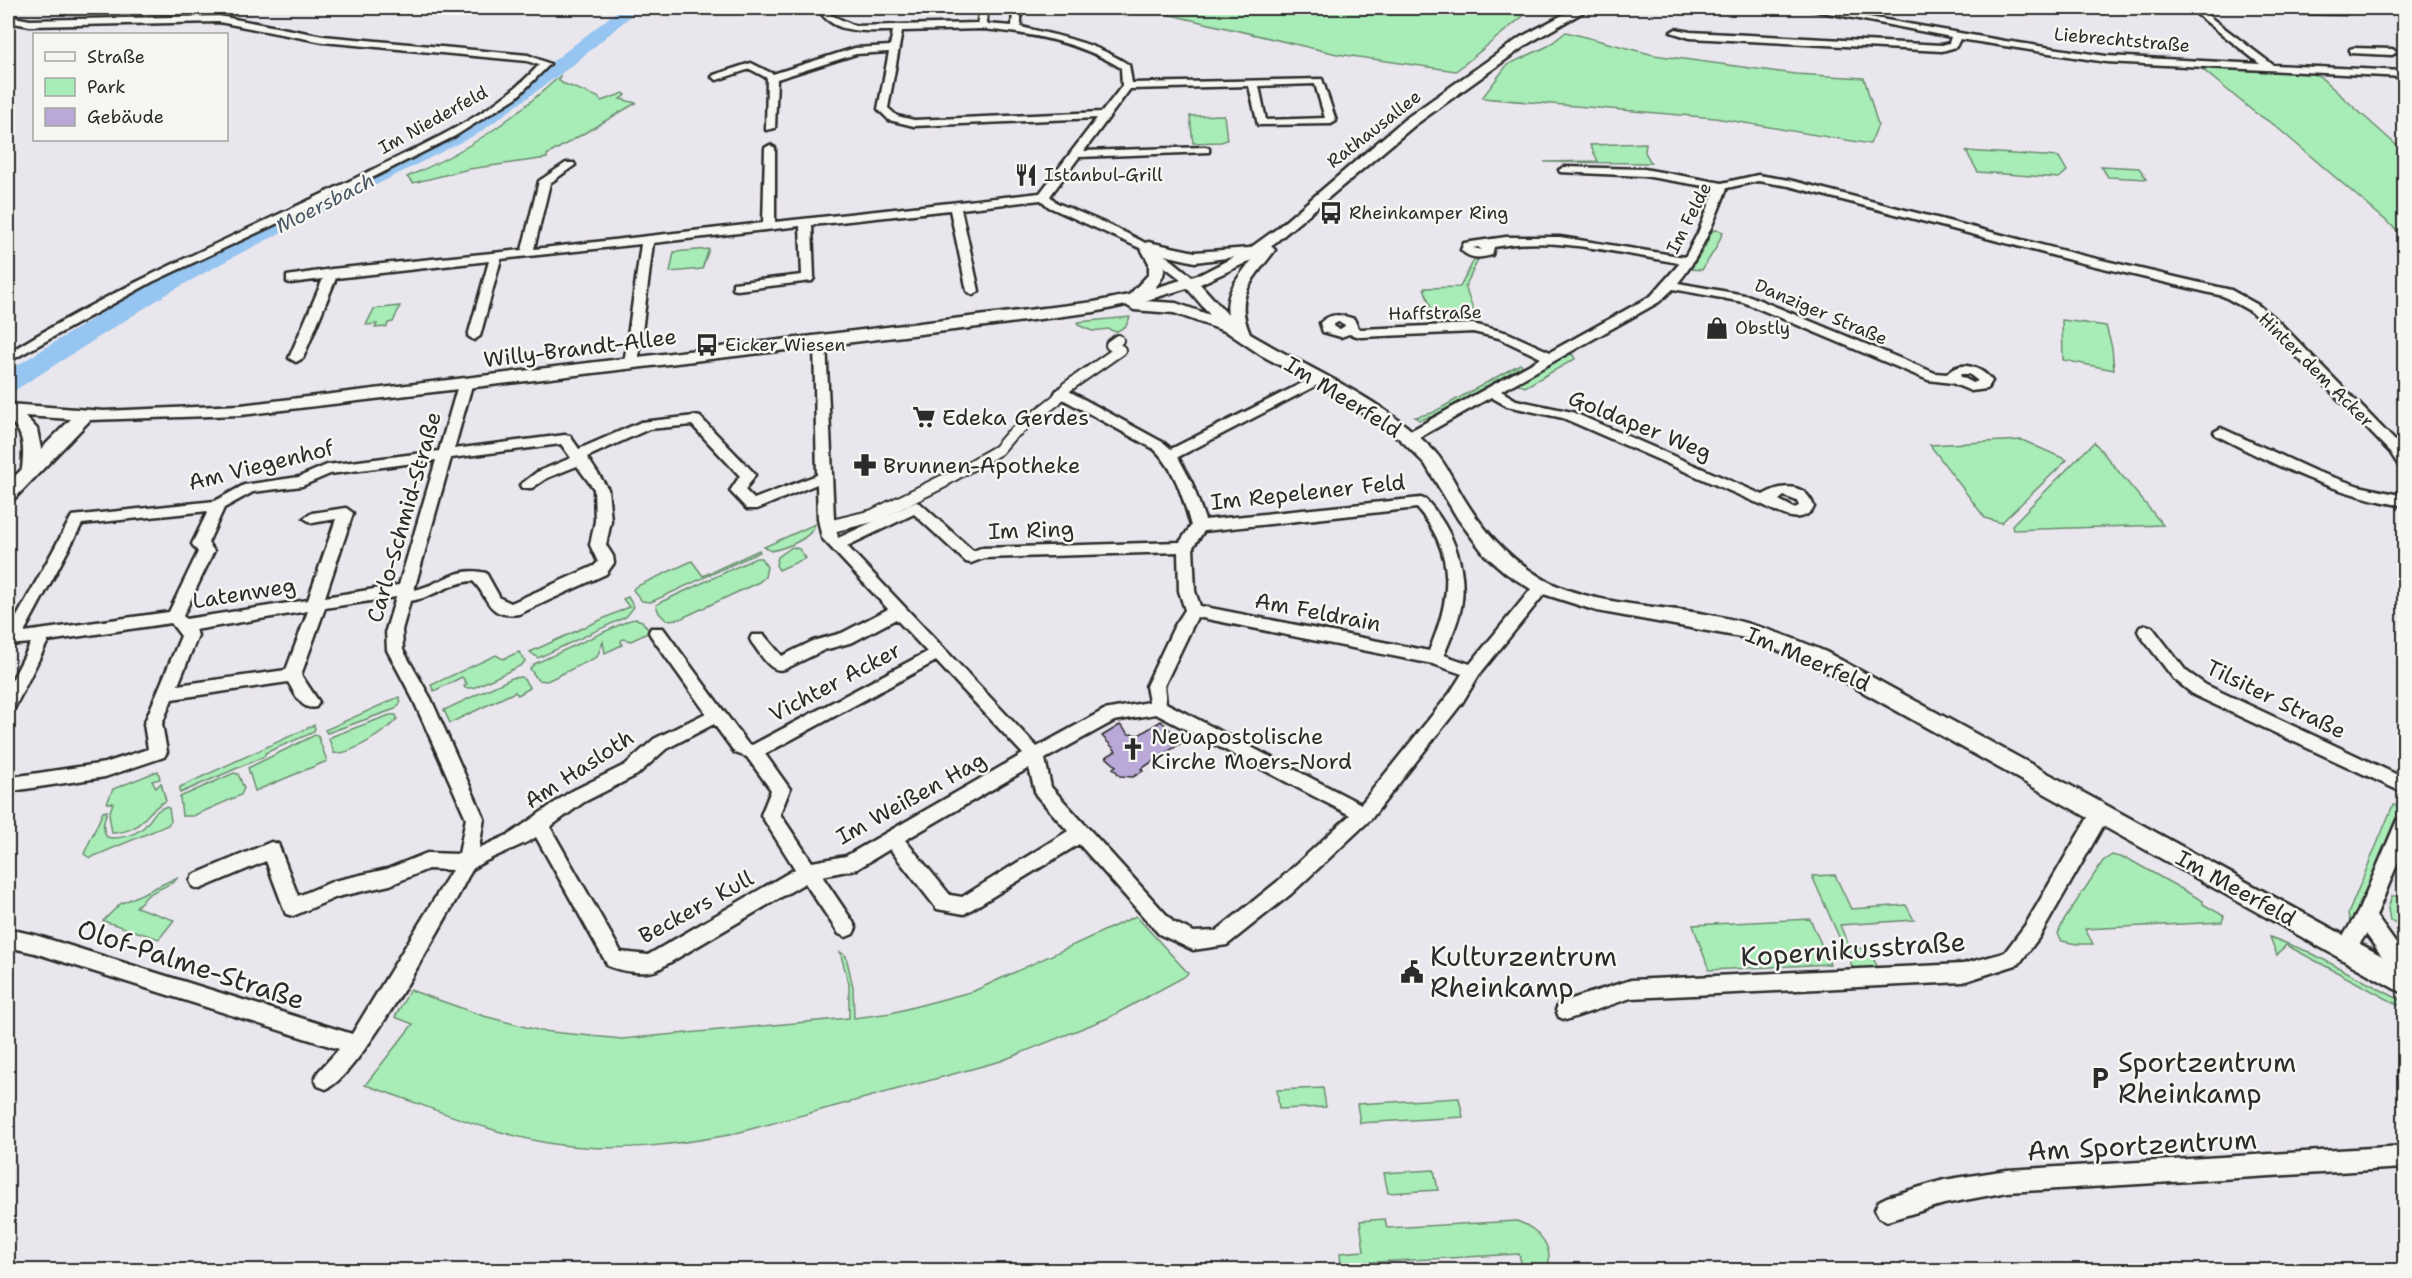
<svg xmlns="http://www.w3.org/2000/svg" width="2412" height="1278" viewBox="0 0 2412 1278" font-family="'Shantell Sans',sans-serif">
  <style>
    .green { fill: #a8ecb7; stroke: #6a8c71; stroke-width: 1.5 }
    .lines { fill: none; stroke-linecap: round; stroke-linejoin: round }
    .river { fill: #95c5f0; fill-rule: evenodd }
    .building { fill: #b9a8d8; stroke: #2b2b2b; stroke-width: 1.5 }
    .pedestrian-far1-casing { stroke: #2b2b2b; stroke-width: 14 }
    .pedestrian-casing { stroke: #2b2b2b; stroke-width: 16 }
    .minor-casing { stroke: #2b2b2b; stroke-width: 5 }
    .tertiary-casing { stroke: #2b2b2b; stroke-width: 5 }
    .pedestrian-far1 { stroke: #f6f6f2; stroke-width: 10 }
    .pedestrian { stroke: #f6f6f2; stroke-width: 12 }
    .minor { fill: #f6f6f2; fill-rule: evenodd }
    .tertiary { fill: #f6f6f2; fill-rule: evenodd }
    .labels { text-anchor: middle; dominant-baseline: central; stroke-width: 5; stroke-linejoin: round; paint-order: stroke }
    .far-street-label { font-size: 18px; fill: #2b2b2b; stroke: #f6f6f2 }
    .far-poi-label { font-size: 18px; fill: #2b2b2b; stroke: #f6f6f2; text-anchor: start }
    .far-water-label { font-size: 20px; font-style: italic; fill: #4b5966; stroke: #f6f6f2 }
    .street-label { font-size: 22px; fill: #2b2b2b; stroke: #f6f6f2 }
    .poi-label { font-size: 22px; fill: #2b2b2b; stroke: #f6f6f2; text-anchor: start }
    .near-street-label { font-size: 27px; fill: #2b2b2b; stroke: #f6f6f2 }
    .near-poi-label { font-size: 27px; fill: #2b2b2b; stroke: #f6f6f2; text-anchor: start }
  </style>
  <rect width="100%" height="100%" fill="#eae6ed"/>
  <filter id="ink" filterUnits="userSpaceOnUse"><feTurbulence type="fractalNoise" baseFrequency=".0167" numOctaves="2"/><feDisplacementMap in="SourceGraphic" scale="12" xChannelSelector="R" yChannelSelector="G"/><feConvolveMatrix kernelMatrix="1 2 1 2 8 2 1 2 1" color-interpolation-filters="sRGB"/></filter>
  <g filter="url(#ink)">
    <g class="green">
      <path d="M1141 8H1533L1456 71 1337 54Z"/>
      <path d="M1566 32 1654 55 1795 74 1864 78 1878 125 1870 144 1715 118 1482 98 1507 65 1548 46Z"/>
      <path d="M2196 64 2270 67 2318 75 2404 152V236L2273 124 2254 112Z"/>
      <path d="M560 76 559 80 562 83 598 97 601 101 624 93 626 95 620 99 636 103 547 155V158L469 169 413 183 407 177C471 149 509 122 560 76Z"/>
      <path d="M1224 115 1227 140 1221 142 1193 143 1190 116Z"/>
      <path d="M1646 143 1645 152 1651 163 1544 162 1598 161 1590 145Z"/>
      <path d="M1966 151 2059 157 2067 171 2059 178 1978 172Z"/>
      <path d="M2101 166 2139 168 2147 179 2108 177Z"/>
      <path d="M1717 230 1723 232 1716 248 1702 270 1691 269 1705 247 1712 231Z"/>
      <path d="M709 249 702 269 670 272 674 252Z"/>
      <path d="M1474 260H1478L1465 287 1479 325C1463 323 1450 317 1434 317L1424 288 1460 287Z"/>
      <path d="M400 306 393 322 388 323 387 327 375 328 377 324 366 325 374 309Z"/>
      <path d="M1130 317 1126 326 1116 332 1108 329 1092 331 1078 325V322Z"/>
      <path d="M2062 320 2106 326 2112 348 2114 370 2063 360Z"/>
      <path d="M1567 354 1573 355 1575 359 1525 387 1516 383Z"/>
      <path d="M1520 364 1523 366 1434 416 1419 420 1415 417 1432 413Z"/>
      <path d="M2022 440 2067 460 2001 523 1985 518 1930 445Z"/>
      <path d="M2094 442 2163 525 2013 530 2012 525Z"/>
      <path d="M815 524C812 539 785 548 771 551L764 547Z"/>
      <path d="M792 547 799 549 806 558 779 570 776 565 778 557Z"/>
      <path d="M759 550 760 552 651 602 642 601 633 590 635 587 692 561 703 576Z"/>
      <path d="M756 558H761L767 567 765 577 759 582 680 619 666 620 659 613 656 605 659 603Z"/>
      <path d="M628 597 634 607 626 617 538 658 530 652 629 607 623 599Z"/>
      <path d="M636 619 642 621 650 632 631 641 623 639 621 641 622 645 605 653 603 642 597 657 547 681 538 680 530 669 534 664 630 620Z"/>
      <path d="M519 652 525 661 522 665 473 688H465L464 686 467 684 462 677 434 691 431 685 496 655 503 659Z"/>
      <path d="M522 677 530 688 518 695 515 692 450 723 444 710 512 678Z"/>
      <path d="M399 697 401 702 395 709 327 733 325 730Z"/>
      <path d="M390 715H396L397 719C386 731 350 756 334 753L329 739 333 736Z"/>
      <path d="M314 725 315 729 312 733 265 753V756L180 793V787Z"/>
      <path d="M315 735 318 736 327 761 255 791 248 768Z"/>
      <path d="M158 771 160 779 152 781 156 788 161 783 166 801C142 812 145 832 112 833L109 814 113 803H107L113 789Z"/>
      <path d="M234 773 238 774 244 788 241 795 193 816H182L180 797Z"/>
      <path d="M2393 805 2399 806 2397 815 2357 916 2350 921 2348 914Z"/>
      <path d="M165 807 169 808 171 821 168 825 90 858 84 854 103 812 107 811C104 819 101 829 107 837 118 840 135 835 144 827 153 818 153 811 165 807Z"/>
      <path d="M2112 855 2130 860 2203 901V904L2224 916 2222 922 2085 929 2093 944H2077L2062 941 2058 934 2063 922 2103 861Z"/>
      <path d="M1835 875 1851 909 1906 905 1914 920 1840 925 1850 949 1868 948 1881 974 1856 975 1812 876Z"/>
      <path d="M178 877 174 882 149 894 136 907 174 920 159 939 103 921 120 904Z"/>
      <path d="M2392 896H2404V924L2390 921 2388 908Z"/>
      <path d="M1136 916 1188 973 1184 977 1108 1018 1001 1061 729 1135C674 1145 617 1152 561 1145 497 1137 426 1105 365 1085L413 1024 395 1017 410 990 484 1016 541 1031 622 1039 849 1018V984L840 952 846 956 853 987 854 1018 891 1013 974 991Z"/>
      <path d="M1810 919 1830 964 1709 970 1693 925Z"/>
      <path d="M2270 937 2309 952 2404 1002V1008L2286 945 2277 955Z"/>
      <path d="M1323 1088 1326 1107 1279 1109 1277 1090Z"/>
      <path d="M1459 1098 1463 1117 1360 1123 1357 1104Z"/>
      <path d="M1434 1170 1438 1190 1388 1193 1384 1173Z"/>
      <path d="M1385 1219 1387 1228 1517 1221C1539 1229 1555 1247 1547 1270H1523L1519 1254 1341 1264 1340 1253 1364 1251 1360 1221Z"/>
    </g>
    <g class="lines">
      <path class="river" d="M621 8H640L574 64 479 133 235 256 170 292 17 389 8 391V371L152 282 219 246 465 125 560 56Z"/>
    </g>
    <path class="building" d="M1161 721 1183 742 1141 769 1143 771 1133 777 1120 776 1113 768 1116 766 1106 757 1116 751 1102 736 1120 725 1129 734 1139 735Z"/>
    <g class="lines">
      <g class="pedestrian-far1-casing">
        <path id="pedestrian-far1" d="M941 483 998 450 1010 436 1056 400 1067 387 1120 350 1111 345 1118 340"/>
      </g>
      <g class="pedestrian-casing">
        <path id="pedestrian" d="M828 527 873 516 944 481"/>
      </g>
      <g class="minor-casing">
        <g id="minor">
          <path d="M818 8H826L831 15 855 26 978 23 979 8H987V24L1012 26 1013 10 1018 8 1021 10V27C1059 36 1096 43 1129 65L1132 83 1322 79 1336 121 1331 124 1258 125 1249 86 1130 89 1084 151 1205 147 1209 148V152L1079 157 1050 196 1057 203C1106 224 1155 241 1194 279V285L1190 286 1140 248 1049 207 1041 200 961 209 979 291 973 295 967 291 950 210 812 225 814 278 812 281 737 290 733 289V283L802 275 800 226 653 243 638 364 631 368 624 364 641 244 501 259 480 336 474 340 468 336 489 261 336 278 303 358 296 362 289 358 323 279 291 283 287 282V276L332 269 522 250 539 181 566 163H574L575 165 550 183 534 249 763 223 765 148 770 145 775 148V222L1040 193 1097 118 914 126 889 120 878 109 889 52 856 54 777 79 775 128 766 130 767 78 750 69 717 80 712 77 714 75 751 63 773 74 855 48 890 46 893 31C866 31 832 35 818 8ZM982 29C1030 33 1080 42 1121 68L1122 86 1102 112 914 120 897 116 888 108 902 31ZM1315 84 1325 118 1266 120 1259 86Z"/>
          <path d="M1802 8H1818L2005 41 2106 56 2260 64 2189 8H2198L2273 65 2404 71V77L2106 62 1960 39 1956 47 1942 51 1690 38 1671 32 1676 29 1690 32 1942 45 1949 43 1951 37Z"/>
          <path d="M2287 8H2345L2349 11 2345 14 2288 13 2284 10Z"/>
          <path d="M8 16 30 20 219 16 323 36 528 55 550 64 517 97 455 136 346 191 152 282 8 362V353C121 283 243 233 362 175 423 144 492 117 539 65L527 61 323 42 219 22 30 26 8 22Z"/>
          <path d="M2353 48 2392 49 2397 52 2392 55 2350 53V49Z"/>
          <path d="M1564 167 1644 169 1722 183 1758 175 1789 180 2080 255 2231 290 2258 305 2280 323 2400 446 2404 453V467L2399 466 2390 452 2270 329 2250 311 2223 296 2074 261 1789 186 1758 181 1727 188C1714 222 1701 255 1678 283L1750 296 1935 373 1947 374C1960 359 1982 367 1992 381L1987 389 1971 391 1952 383 1928 380 1743 302 1673 289 1659 302 1501 391 1516 400 1572 412 1763 495C1781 484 1806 482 1814 507 1798 531 1773 507 1755 502L1563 418 1507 406 1491 397 1413 441H1403L1401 438 1403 435 1541 358 1499 338 1473 332 1361 337 1349 334 1341 337 1323 332 1320 323C1331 312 1341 315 1354 319L1358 328 1361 329 1473 324 1508 333 1550 352 1651 296 1680 263C1621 254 1554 235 1494 247L1492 255C1480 258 1471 260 1461 250L1464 243 1506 237H1560L1685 257 1698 233 1716 188 1644 176 1560 172 1559 170ZM1478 247 1482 250 1473 248ZM1338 322 1344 324 1345 326 1340 329 1334 327 1333 325ZM1961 374H1969L1978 381 1973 383 1960 376ZM1784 496 1797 501 1799 506 1794 508 1779 500Z"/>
          <path d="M820 338 826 342 834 519 838 538 916 502 921 504 973 551 981 548 1180 542 1191 526C1183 498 1176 470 1154 449L1057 396 1055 393 1057 390H1067L1164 443 1171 449 1318 375 1323 376 1325 379 1323 382 1178 457 1192 483 1205 520 1421 498 1426 500C1452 528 1468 567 1461 607 1458 623 1450 639 1444 655L1470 664 1536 583H1548L1550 587 1479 675 1462 703 1371 819 1291 894 1227 945 1193 950 1159 934 1079 844 964 914 937 909 890 849 857 869 822 876 853 922 856 928 853 934 846 937 839 934 805 883 657 970C644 975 621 971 608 966L536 837C523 846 477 862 472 870 466 879 462 889 457 898 436 935 359 1076 326 1089L318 1086 315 1079 318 1072 339 1049 35 953 8 947V929L35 935 352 1034 452 870 428 869 390 885 337 897 293 916 286 914 266 861 200 889 193 887 190 881 193 875 271 842 278 844 298 896 334 881 387 869 427 853 459 854 466 818 413 699 387 650 386 630 396 597 325 608 301 675 319 702 316 707C301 711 295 693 288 682L172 699 162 724 167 752 164 757 105 777 12 791 8 790V778L12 777 105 763 148 749 144 724 181 636 171 623 48 641 14 709 8 710V688L31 643 8 645V633L72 516 215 501 244 485 299 477 327 465 439 451 458 385 465 381 472 385 454 449 565 435 570 436 579 449 641 422 695 416 700 417 753 472 755 475 745 490 754 499 817 475 814 342ZM692 425 740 476 730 491 747 509H757L817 484 818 519 822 538 888 609 842 633 813 641 782 656 764 635H752L750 639 752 643C761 654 770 674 785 669L824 650 853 642 896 619 927 652 752 745 747 743 663 628H651L649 632 651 636 706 713 654 739 625 765 570 792 510 834 479 848 484 818 431 699 403 650 402 630 410 601C432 598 451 582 473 581 490 598 486 618 519 614L606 574 614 563 613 556 606 545 611 521 608 489 587 457 649 429ZM561 444 571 458 537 472 520 485 522 488H532L547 478 577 466 594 489 595 521 590 545 598 562 594 566 511 603 500 598 486 573C457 565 440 585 414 590L451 458ZM436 460 399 585 325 597 353 513 346 508 312 513 304 518 312 523 336 519 308 600 186 619 183 616 214 551 208 543 224 508 253 492 302 486 330 474ZM1417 508C1457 554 1451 599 1429 651L1200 606 1195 591 1193 547 1204 531ZM208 511 192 544 198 552 169 612 24 632 82 524ZM914 514 966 562 971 563 984 558 1178 552 1179 591 1185 610 1174 627 1146 686 1149 702 1104 710 1037 747 847 546ZM308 611 286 670 178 685 198 635 195 630ZM1197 617 1433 664 1462 674 1450 693 1361 804 1166 703 1164 686ZM936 661 1023 754 846 856 812 862 780 814 790 789 765 754ZM1156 714 1350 815 1277 882 1216 931 1194 932 1173 922 1051 787 1045 759 1114 721ZM714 724 735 753 747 757 771 790 761 815 795 869 648 955 621 952 550 827 584 802 637 775 666 749ZM1029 768 1036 795 1068 831 962 897 950 895 905 840Z"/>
          <path d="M2221 428 2315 471 2359 486 2404 496V506C2337 495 2276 466 2216 435L2214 432Z"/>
          <path d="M2146 625 2152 627 2186 671 2206 685 2404 778V793L2194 695 2174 679 2140 635 2138 631 2140 627Z"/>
          <path d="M2100 806 2107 809 2109 814 2107 819 2040 936 2019 964 1963 982 1631 998 1566 1020 1559 1017 1556 1010 1559 1003 1631 980 1963 964 2000 954 2005 952 2026 924 2093 809Z"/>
          <path d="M2404 817V847L2376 916 2404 955V980L2397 977 2366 934 2353 954 2346 957 2339 954 2336 948 2358 912 2397 820Z"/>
          <path d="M2404 1146V1168L2007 1192 1944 1204 1887 1221 1879 1217 1875 1209 1879 1201 1887 1197 1944 1180 2007 1170Z"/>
        </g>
      </g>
      <g class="tertiary-casing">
        <path id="tertiary" d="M1576 8H1590L1529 43 1415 125 1271 246 1275 250C1253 280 1233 295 1250 334 1312 371 1383 398 1434 451 1446 464 1454 482 1463 497 1484 532 1510 560 1545 580 1592 605 1654 605 1705 614 1747 621 1787 635 1826 652L2404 968V993L2395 989 1811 663 1746 638 1597 611 1534 591 1507 574 1485 555 1458 519 1425 464 1401 440 1379 423 1333 394 1261 355 1227 332 1174 313 1134 310 1126 305 1094 312 962 329 241 415 90 420 15 498 8 500V483L22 469C24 448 25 433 8 419V404L104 411 241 405 1094 302 1129 295 1149 274V263L1140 247 1143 244 1148 242 1195 252 1250 248 1275 230 1405 119 1521 37ZM1160 254 1195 262 1234 257 1201 274 1155 288C1165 276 1167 268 1160 254ZM1252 260C1239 276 1224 293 1228 315L1200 284ZM1187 288 1210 315 1176 303 1144 301ZM25 416 71 419 41 449 37 429Z"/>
      </g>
      <use href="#pedestrian-far1" class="pedestrian-far1"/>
      <use href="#pedestrian" class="pedestrian"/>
      <use href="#minor" class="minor"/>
      <use href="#tertiary" class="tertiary"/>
    </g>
  </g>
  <defs>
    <g id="restaurant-bare" transform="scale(1.8)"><path d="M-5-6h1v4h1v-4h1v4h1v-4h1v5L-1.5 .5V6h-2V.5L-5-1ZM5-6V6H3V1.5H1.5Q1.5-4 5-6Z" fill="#2b2b2b" stroke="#f6f6f2" stroke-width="2.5" paint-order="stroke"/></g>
    <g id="bus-bare" transform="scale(1.8)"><path d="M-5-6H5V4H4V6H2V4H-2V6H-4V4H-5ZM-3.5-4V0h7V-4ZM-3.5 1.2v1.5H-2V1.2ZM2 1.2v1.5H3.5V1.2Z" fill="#2b2b2b" stroke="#f6f6f2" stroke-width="2.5" paint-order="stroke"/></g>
    <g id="shop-bare" transform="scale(1.8)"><path d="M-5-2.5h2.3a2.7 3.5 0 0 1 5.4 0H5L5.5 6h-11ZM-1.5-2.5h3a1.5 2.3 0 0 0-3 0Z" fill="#2b2b2b" stroke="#f6f6f2" stroke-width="2.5" paint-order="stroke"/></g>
    <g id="supermarket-bare" transform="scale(1.8)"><path d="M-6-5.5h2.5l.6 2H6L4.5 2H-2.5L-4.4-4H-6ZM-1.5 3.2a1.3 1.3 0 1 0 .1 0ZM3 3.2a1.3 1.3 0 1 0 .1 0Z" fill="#2b2b2b" stroke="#f6f6f2" stroke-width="2.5" paint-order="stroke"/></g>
    <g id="pharmacy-bare" transform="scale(1.8)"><path d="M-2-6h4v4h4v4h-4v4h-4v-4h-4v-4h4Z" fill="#2b2b2b" stroke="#f6f6f2" stroke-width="2.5" paint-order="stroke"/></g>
    <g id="church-bare" transform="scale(1.8)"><path d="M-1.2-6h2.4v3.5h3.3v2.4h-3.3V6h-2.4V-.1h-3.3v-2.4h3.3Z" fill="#2b2b2b" stroke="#f6f6f2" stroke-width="2.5" paint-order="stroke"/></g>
    <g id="civic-bare" transform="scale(1.8)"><path d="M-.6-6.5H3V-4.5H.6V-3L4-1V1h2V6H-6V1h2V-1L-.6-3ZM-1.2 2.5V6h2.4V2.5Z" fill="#2b2b2b" stroke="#f6f6f2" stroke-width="2.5" paint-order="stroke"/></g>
    <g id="parking-bare" transform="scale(1.8)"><path d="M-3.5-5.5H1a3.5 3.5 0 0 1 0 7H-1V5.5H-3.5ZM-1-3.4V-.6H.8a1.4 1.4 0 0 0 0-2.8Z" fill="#2b2b2b" stroke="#f6f6f2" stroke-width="2.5" paint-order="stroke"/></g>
  </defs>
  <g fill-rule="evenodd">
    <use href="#restaurant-bare" x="1026" y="175"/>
    <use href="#bus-bare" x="1331" y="213"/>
    <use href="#shop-bare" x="1717" y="328"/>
    <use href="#bus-bare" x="707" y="345"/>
    <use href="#supermarket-bare" x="924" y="417"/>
    <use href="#pharmacy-bare" x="865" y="465"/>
    <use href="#church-bare" x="1133" y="749"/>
    <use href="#civic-bare" x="1412" y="972"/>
    <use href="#parking-bare" x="2100" y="1078"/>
  </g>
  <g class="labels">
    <g class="far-street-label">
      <text transform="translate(2122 40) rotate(5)">Liebrechtstraße</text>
      <text transform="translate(433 120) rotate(-29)">Im Niederfeld</text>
      <text transform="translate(1374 129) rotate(-38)">Rathausallee</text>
      <text transform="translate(1689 218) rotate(-63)">Im Felde</text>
      <text transform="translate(1821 312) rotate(23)">Danziger Straße</text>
      <text transform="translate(1435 313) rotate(-1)">Haffstraße</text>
      <text transform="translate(2316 370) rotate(45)">Hinter dem Acker</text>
    </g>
    <g class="far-poi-label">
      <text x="1044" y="175">Istanbul-Grill</text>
      <text x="1349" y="213">Rheinkamper Ring</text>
      <text x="1735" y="328">Obstly</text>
      <text x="725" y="345">Eicker Wiesen</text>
    </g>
    <g class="far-water-label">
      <text transform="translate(325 203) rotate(-27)">Moersbach</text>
    </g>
    <g class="street-label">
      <text transform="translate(580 348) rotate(-7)">Willy-Brandt-Allee</text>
      <text transform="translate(1343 397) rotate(32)">Im Meerfeld</text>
      <text transform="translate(1640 425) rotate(22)">Goldaper Weg</text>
      <text transform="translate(261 465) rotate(-14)">Am Viegenhof</text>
      <text transform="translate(1308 492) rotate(-6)">Im Repelener Feld</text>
      <text transform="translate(404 517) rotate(-74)">Carlo-Schmid-Straße</text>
      <text transform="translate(1031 530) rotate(-2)">Im Ring</text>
      <text transform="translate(244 593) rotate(-9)">Latenweg</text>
      <text transform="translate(1318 612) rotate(11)">Am Feldrain</text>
      <text transform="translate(1808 659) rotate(23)">Im Meerfeld</text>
      <text transform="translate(835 682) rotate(-28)">Vichter Acker</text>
      <text transform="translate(2276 699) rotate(26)">Tilsiter Straße</text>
      <text transform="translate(579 769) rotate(-33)">Am Hasloth</text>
      <text transform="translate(911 798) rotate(-29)">Im Weißen Hag</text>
      <text transform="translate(2236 888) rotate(29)">Im Meerfeld</text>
      <text transform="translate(696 907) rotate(-29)">Beckers Kull</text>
    </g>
    <g class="poi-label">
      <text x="942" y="417">Edeka Gerdes</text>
      <text x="883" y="465">Brunnen-Apotheke</text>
      <text x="1151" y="736">Neuapostolische<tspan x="1151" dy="25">Kirche Moers-Nord</tspan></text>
    </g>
    <g class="near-street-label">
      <text transform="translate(1853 949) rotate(-4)">Kopernikusstraße</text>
      <text transform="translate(191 964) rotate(18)">Olof-Palme-Straße</text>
      <text transform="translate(2142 1145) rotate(-3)">Am Sportzentrum</text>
    </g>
    <g class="near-poi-label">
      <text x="1430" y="956">Kulturzentrum<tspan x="1430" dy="31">Rheinkamp</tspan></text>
      <text x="2118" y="1062">Sportzentrum<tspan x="2118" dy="31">Rheinkamp</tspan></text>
    </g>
  </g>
  <rect width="2412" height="1278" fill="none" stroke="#f6f6f2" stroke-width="30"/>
  <rect x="15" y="15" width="2382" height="1248" fill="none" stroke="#2b2b2b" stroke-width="2" filter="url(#ink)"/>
  <rect x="33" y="33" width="195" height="108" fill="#f6f6f2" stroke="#a5a5a2" stroke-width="1.5"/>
  <rect x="45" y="52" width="30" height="9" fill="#f6f6f2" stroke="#a5a5a2" stroke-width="1.5"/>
  <text x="87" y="63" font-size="18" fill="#2b2b2b">Straße</text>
  <rect x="45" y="78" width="30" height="18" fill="#a8ecb7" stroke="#a5a5a2" stroke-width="1.5"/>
  <text x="87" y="93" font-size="18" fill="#2b2b2b">Park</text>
  <rect x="45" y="108" width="30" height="18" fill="#b9a8d8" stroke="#a5a5a2" stroke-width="1.5"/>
  <text x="87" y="123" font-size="18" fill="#2b2b2b">Gebäude</text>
</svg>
